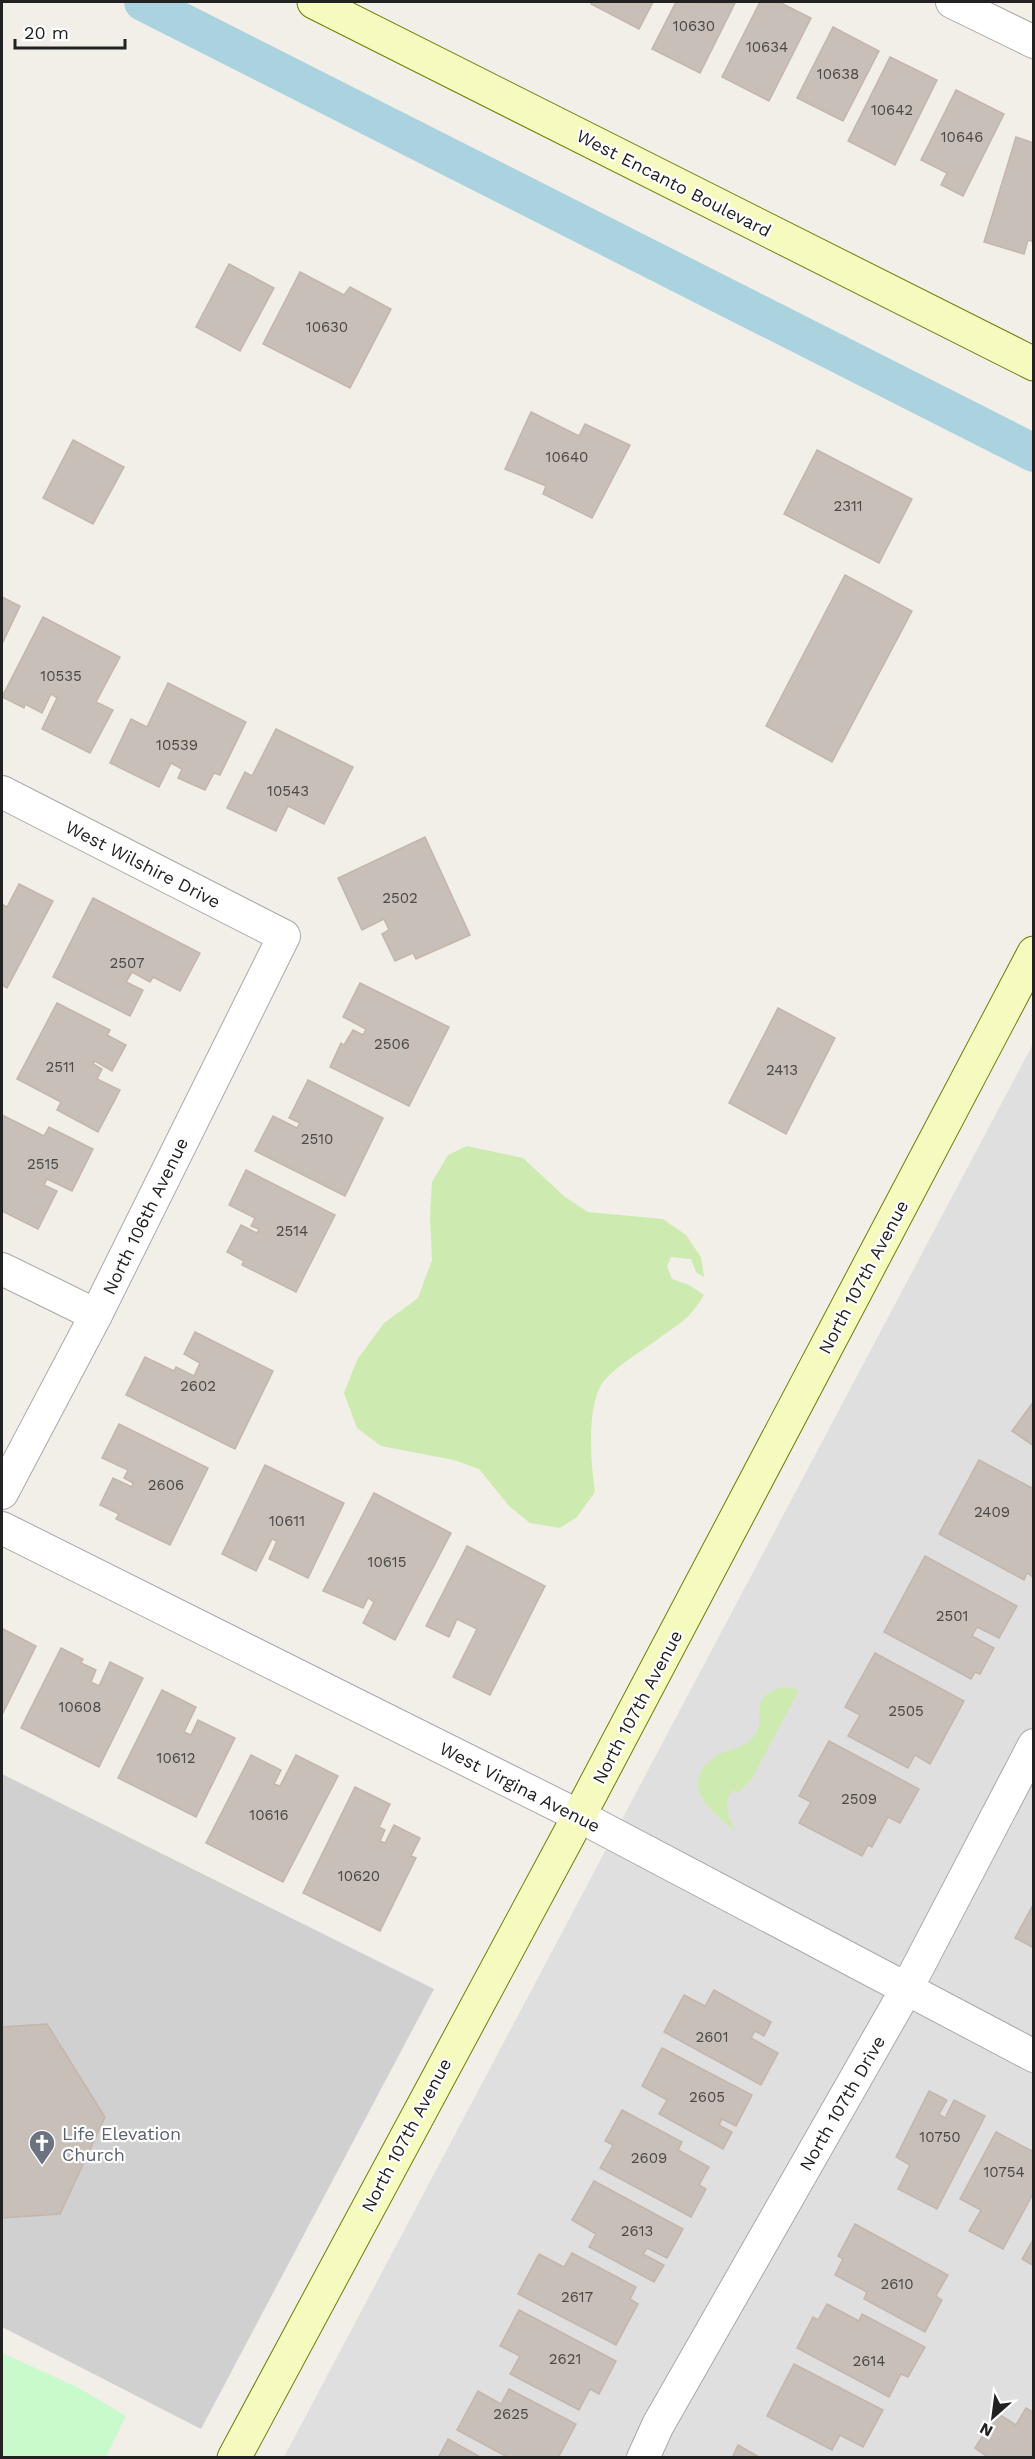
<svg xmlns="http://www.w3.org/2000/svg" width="1035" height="2459" viewBox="0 0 1035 2459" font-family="'Work Sans',sans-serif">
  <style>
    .residential { fill: #e0dfdf }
    .religious { fill: #d0d0d0 }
    .grass { fill: #cdebb0 }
    .park { fill: #c8facc }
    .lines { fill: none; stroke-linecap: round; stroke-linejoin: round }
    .canal { stroke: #aad3df; stroke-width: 38 }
    .building { fill: #c7bfb8; stroke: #c4b6ab; stroke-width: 1.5 }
    .street-casing { stroke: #a9a9a9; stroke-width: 34 }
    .secondary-casing { stroke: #707d05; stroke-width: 35 }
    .street { stroke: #fff; stroke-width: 32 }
    .secondary { stroke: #f7fabf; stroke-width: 33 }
    .labels { text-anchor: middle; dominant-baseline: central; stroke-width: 4.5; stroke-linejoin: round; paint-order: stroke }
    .number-label { font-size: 15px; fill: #4b4948 }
    .street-label { font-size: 18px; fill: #222; stroke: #fff }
    .worship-label { font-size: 18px; fill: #5b616d; stroke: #fff; text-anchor: start }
  </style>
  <rect width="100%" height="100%" fill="#f2efe9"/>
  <path class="residential" d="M1033 1044V2457H284Z"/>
  <path class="religious" d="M2 1774 434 1989 201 2429 2 2327Z"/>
  <g class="grass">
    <path d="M467 1146 523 1158 565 1197 588 1212 663 1219 686 1235 701 1257 704 1277 696 1272 691 1259 671 1257 667 1266 672 1279 689 1285 704 1295C690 1319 680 1323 658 1339 641 1352 617 1365 603 1382 586 1406 591 1464 595 1492L577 1517 560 1528 530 1523 509 1506 479 1469 454 1460 381 1446 357 1428 344 1393 357 1360 384 1323 418 1298 432 1260 430 1217 432 1182 448 1155Z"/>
    <path d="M785 1687 799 1690 751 1780 739 1792 733 1790C722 1802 728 1817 735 1830 709 1811 676 1782 718 1755 728 1749 743 1748 752 1739 771 1718 742 1697 785 1687Z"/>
  </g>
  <path class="park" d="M2 2353 79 2388 126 2416 106 2457H2Z"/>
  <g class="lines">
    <path class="canal" d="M143 2 1034 453"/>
  </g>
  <g class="building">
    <path d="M592 2H653L639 29 591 4Z"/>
    <path d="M676 2 735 3 700 73 652 49Z"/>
    <path d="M760 2H779L811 18 769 101 722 77Z"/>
    <path d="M833 27 879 51 843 121 797 98Z"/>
    <path d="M890 57 937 80 895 165 848 141Z"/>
    <path d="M956 90 1004 114 963 196 941 185 947 173 921 160Z"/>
    <path d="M1016 137 1034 143V242L1028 240 1024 254 984 242Z"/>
    <path d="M229 264 274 288 240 351 196 327Z"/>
    <path d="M300 272 344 295 350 287 391 309 350 388 263 344Z"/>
    <path d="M531 412 579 436 585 424 630 445 592 518 543 494 546 486 505 469Z"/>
    <path d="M73 440 124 467 93 524 43 498Z"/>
    <path d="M817 450 912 499 879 563 784 514Z"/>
    <path d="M845 575 912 611 832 762 766 726Z"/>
    <path d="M2 597 20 606 2 644Z"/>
    <path d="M43 617 120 657 96 702 113 710 90 753 42 729 57 698 51 694 42 713 25 704 24 708 2 697Z"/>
    <path d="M168 683 246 722 220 775 214 773 205 790 178 778 182 769 171 763 159 787 110 763 131 719 147 727Z"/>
    <path d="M276 729 353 767 324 824 288 806 276 831 227 808 245 772 252 776Z"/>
    <path d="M425 837 470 935 416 959 413 953 395 961 382 934 389 930 384 919 362 930 338 878Z"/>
    <path d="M19 884 53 901 7 988 2 985V904L7 907Z"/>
    <path d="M93 898 200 953 180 991 153 977 150 982 132 972 126 982 143 990 130 1016 53 977Z"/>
    <path d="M360 983 449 1027 409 1106 330 1067 341 1043 344 1045 353 1030 363 1035 366 1029 343 1017Z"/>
    <path d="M57 1003 110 1030 107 1035 126 1045 112 1071 95 1061 93 1064 102 1069 97 1079 120 1090 98 1132 57 1110 61 1102 17 1079Z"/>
    <path d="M778 1008 835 1038 786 1134 729 1103Z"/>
    <path d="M308 1080 383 1118 345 1196 255 1151 273 1116 297 1128 300 1123 289 1118Z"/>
    <path d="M2 1115 44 1136 49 1127 93 1149 72 1191 47 1179 44 1185 57 1191 38 1229 2 1211Z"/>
    <path d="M246 1170 335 1215 296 1292 242 1265 244 1261 227 1252 241 1225 257 1233 259 1229 251 1226 255 1218 229 1205Z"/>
    <path d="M195 1332 273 1371 235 1449 126 1395 145 1357 174 1371 176 1367 194 1376 200 1363 184 1354Z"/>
    <path d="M1034 1401V1446L1012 1431Z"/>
    <path d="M119 1424 208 1468 170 1545 116 1519 119 1514 100 1505 113 1478 132 1487 133 1483 124 1478 128 1470 102 1458Z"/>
    <path d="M979 1460 1034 1489 1033 1577 1027 1573 1024 1580 939 1534Z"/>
    <path d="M265 1465 344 1503 308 1578 269 1559 277 1541 272 1539 256 1571 222 1554Z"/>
    <path d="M374 1493 451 1533 395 1640 363 1623 374 1602 368 1598 363 1608 323 1591Z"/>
    <path d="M467 1546 545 1586 490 1695 453 1677 477 1629 457 1619 449 1637 426 1626Z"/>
    <path d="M925 1556 1017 1606 999 1638 977 1627 972 1636 994 1648 980 1674 975 1672 971 1679 884 1632Z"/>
    <path d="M3 1629 36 1646 2 1715V1632Z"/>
    <path d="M61 1648 83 1659 81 1663 96 1670 91 1682 99 1686 110 1662 143 1678 99 1767 21 1728Z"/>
    <path d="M875 1653 964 1701 930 1764 915 1755 908 1768 848 1736 860 1715 845 1707Z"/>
    <path d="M162 1690 196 1707 184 1732 191 1735 198 1720 235 1738 196 1817 118 1778Z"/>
    <path d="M829 1741 919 1789 900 1823 888 1817 872 1847 868 1845 862 1856 799 1823 811 1802 799 1796Z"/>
    <path d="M251 1755 281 1770 274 1784 280 1786 296 1755 338 1776 283 1882 206 1843Z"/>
    <path d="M355 1787 390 1804 379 1827 385 1830 380 1841 385 1843 394 1825 420 1838 411 1856 416 1858 380 1931 303 1893Z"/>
    <path d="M1034 1903V1948L1015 1938Z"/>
    <path d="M714 1990 771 2022 764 2036 755 2031 751 2038 778 2053 761 2085 664 2032 684 1995 705 2006Z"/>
    <path d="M47 2024 105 2117 60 2214 2 2218V2027Z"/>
    <path d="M662 2048 752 2095 736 2126 722 2119 719 2125 732 2132 723 2149 659 2114 667 2100 642 2086Z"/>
    <path d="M929 2091 947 2100 939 2114 945 2118 954 2100 985 2116 937 2209 898 2189 910 2165 896 2157Z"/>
    <path d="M622 2110 682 2142 678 2150 709 2167 699 2185 706 2189 691 2217 600 2168 613 2145 605 2141Z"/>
    <path d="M996 2132 1034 2152V2192L1003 2249 969 2231 981 2210 960 2199Z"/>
    <path d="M594 2181 683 2229 667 2258 647 2248 643 2254 664 2265 654 2282 589 2247 596 2234 572 2220Z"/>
    <path d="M855 2224 948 2275 936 2296 942 2300 925 2332 864 2299 867 2292 835 2275 843 2259 838 2256Z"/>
    <path d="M1034 2238V2266L1022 2259Z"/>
    <path d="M572 2253 636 2287 630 2299 638 2304 616 2345 518 2294 539 2254 564 2267Z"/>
    <path d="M827 2304 859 2321 862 2314 925 2347 908 2377 901 2374 889 2397 797 2348 813 2317 818 2320Z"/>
    <path d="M519 2310 616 2361 599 2394 590 2389 579 2410 510 2374 520 2356 500 2346Z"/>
    <path d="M794 2364 883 2410 863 2447 840 2435 832 2450 767 2416Z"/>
    <path d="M509 2389 576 2424 558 2458H509L457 2430 478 2391 501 2404Z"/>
    <path d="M1026 2408 1034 2413V2458H989L975 2448 997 2413 1016 2425Z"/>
    <path d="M448 2439 482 2458H438Z"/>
    <path d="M738 2445 761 2458H732Z"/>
  </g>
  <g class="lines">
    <g class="street-casing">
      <g id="street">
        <path d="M952 2 1034 42"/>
        <path d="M2 792 284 936 96 1315 2 1493"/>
        <path d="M2 1269 96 1315"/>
        <path d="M2 1528 579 1816 1034 2056"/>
        <path d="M643 2458 658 2425 906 1990 1034 1745"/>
      </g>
    </g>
    <g class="secondary-casing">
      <g id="secondary">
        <path d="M314 2 1034 364"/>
        <path d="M234 2458 579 1816 1034 953"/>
      </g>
    </g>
    <use href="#street" class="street"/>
    <use href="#secondary" class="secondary"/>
  </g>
  <defs>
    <g id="church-pin" transform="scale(1.35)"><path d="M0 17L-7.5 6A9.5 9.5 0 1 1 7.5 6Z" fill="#6b7280" stroke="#fff"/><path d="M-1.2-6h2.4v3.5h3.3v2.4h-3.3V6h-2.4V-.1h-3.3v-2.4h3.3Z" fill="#fff"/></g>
  </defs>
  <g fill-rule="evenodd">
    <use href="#church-pin" x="42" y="2143"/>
  </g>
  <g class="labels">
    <g class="number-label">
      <text x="694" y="26">10630</text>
      <text x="767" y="47">10634</text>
      <text x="838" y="74">10638</text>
      <text x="892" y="110">10642</text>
      <text x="962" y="137">10646</text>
      <text x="327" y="327">10630</text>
      <text x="567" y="457">10640</text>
      <text x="848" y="506">2311</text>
      <text x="61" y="676">10535</text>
      <text x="177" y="745">10539</text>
      <text x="288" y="791">10543</text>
      <text x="400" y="898">2502</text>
      <text x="127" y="963">2507</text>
      <text x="392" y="1044">2506</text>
      <text x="60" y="1067">2511</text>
      <text x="782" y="1070">2413</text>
      <text x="317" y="1139">2510</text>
      <text x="43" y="1164">2515</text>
      <text x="292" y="1231">2514</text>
      <text x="198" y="1386">2602</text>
      <text x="166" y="1485">2606</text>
      <text x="992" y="1512">2409</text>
      <text x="287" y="1521">10611</text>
      <text x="387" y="1562">10615</text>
      <text x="952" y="1616">2501</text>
      <text x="80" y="1707">10608</text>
      <text x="906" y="1711">2505</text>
      <text x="176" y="1758">10612</text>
      <text x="859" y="1799">2509</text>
      <text x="269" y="1815">10616</text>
      <text x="359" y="1876">10620</text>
      <text x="712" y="2037">2601</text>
      <text x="707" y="2097">2605</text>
      <text x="940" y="2137">10750</text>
      <text x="649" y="2158">2609</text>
      <text x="1004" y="2172">10754</text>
      <text x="637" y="2231">2613</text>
      <text x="897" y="2284">2610</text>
      <text x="577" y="2297">2617</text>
      <text x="565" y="2359">2621</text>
      <text x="869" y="2361">2614</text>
      <text x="511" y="2414">2625</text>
    </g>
    <g class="street-label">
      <text transform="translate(674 183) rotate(27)">West Encanto Boulevard</text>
      <text transform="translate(143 864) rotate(27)">West Wilshire Drive</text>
      <text transform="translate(145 1216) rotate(-64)">North 106th Avenue</text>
      <text transform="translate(863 1277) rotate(-62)">North 107th Avenue</text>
      <text transform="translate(637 1707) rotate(-62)">North 107th Avenue</text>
      <text transform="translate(520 1787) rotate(27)">West Virgina Avenue</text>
      <text transform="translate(842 2103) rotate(-60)">North 107th Drive</text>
      <text transform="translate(406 2135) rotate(-62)">North 107th Avenue</text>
    </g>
    <g class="worship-label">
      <text x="62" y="2133">Life Elevation<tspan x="62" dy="21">Church</tspan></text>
    </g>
  </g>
  <rect width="1035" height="2459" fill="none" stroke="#222222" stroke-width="6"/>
  <g transform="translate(993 2417) rotate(208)" stroke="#ffffff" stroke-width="4.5" paint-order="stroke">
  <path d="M0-4.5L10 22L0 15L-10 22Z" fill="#222222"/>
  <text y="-9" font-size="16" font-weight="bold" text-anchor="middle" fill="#222222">N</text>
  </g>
  <path d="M15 39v9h110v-9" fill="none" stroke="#222222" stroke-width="3"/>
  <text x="24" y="39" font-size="18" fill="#222222" stroke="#ffffff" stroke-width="4.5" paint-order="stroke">20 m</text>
</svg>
